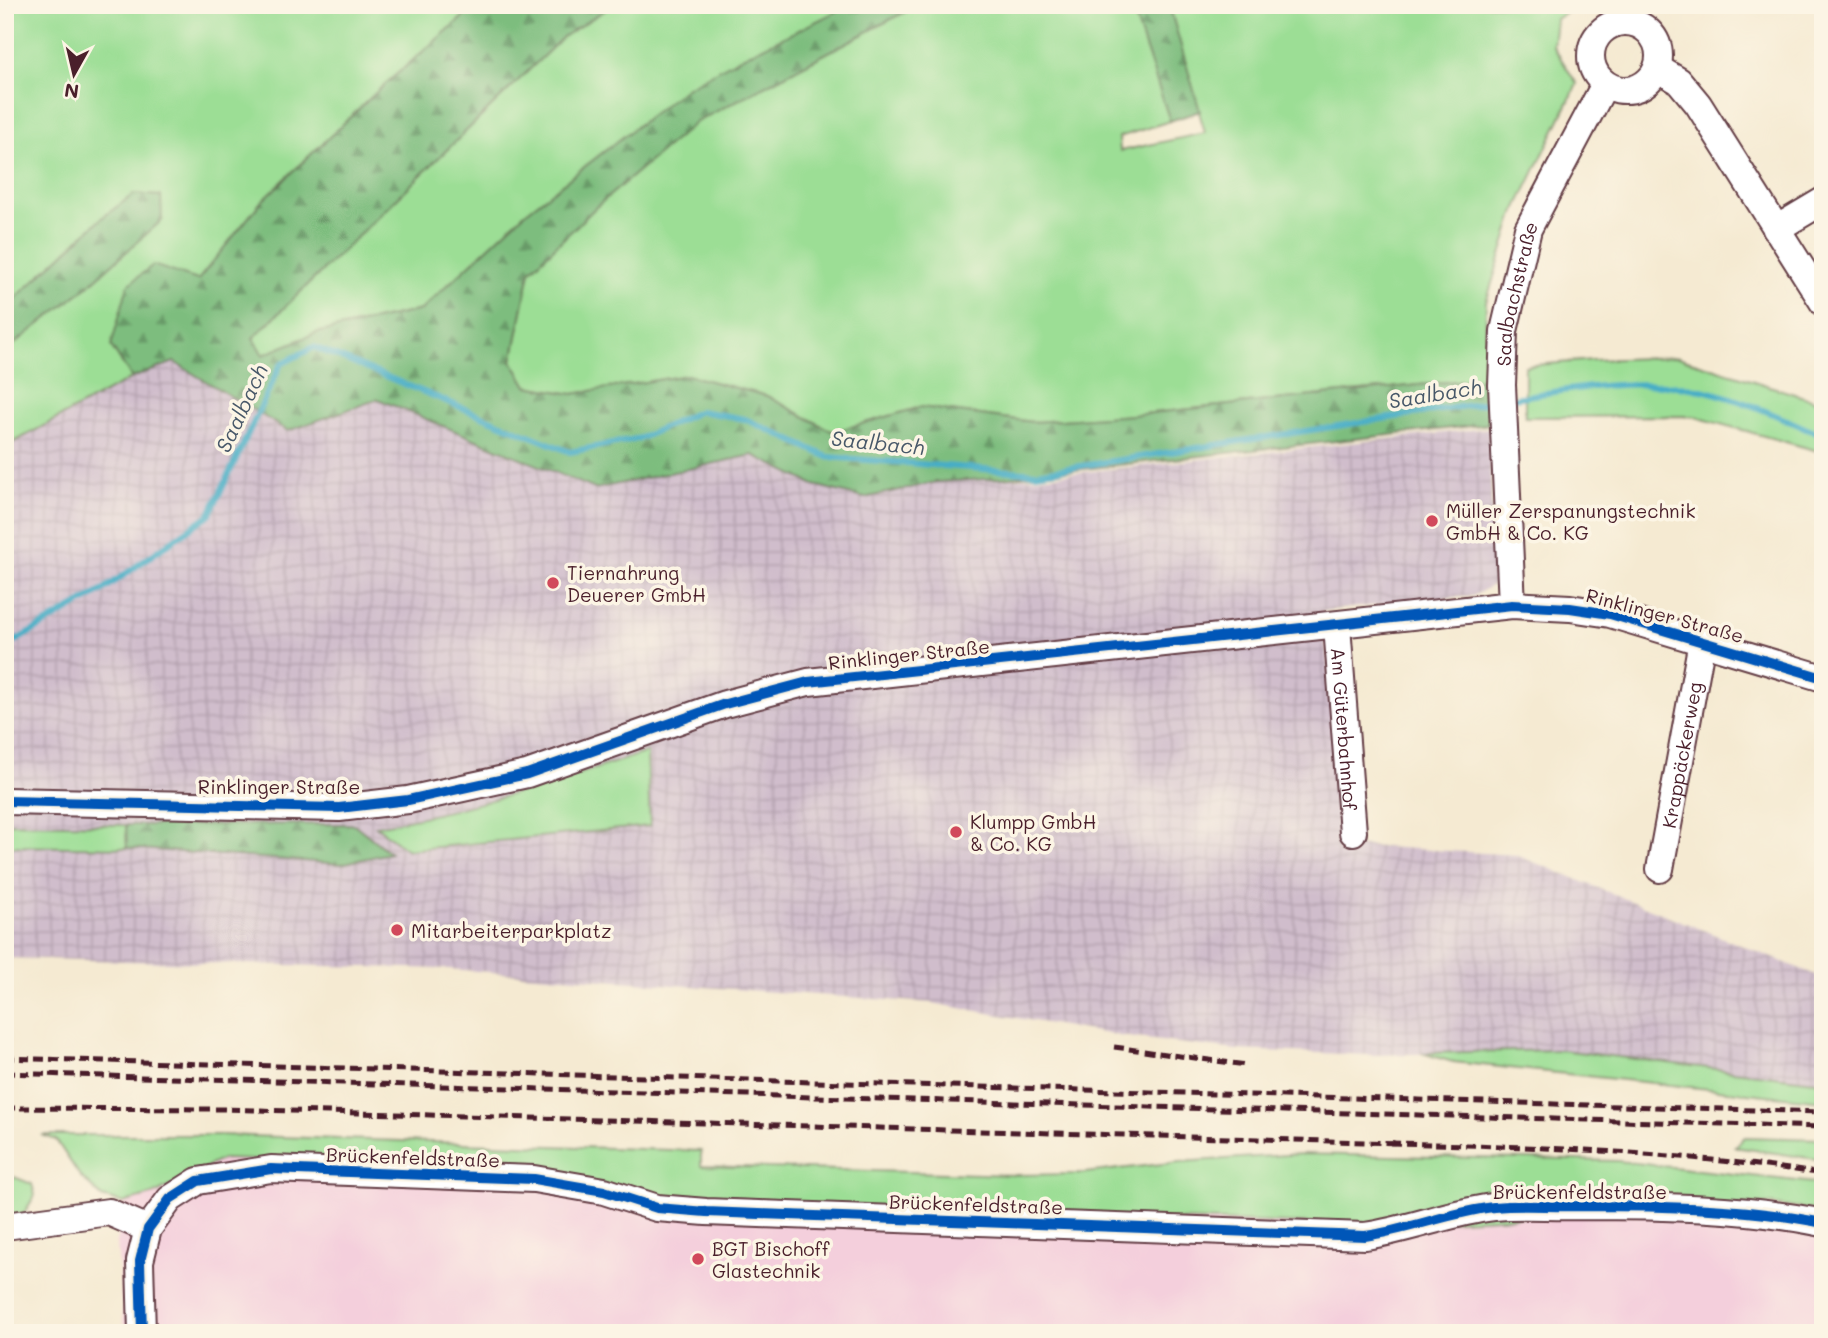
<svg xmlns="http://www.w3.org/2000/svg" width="1828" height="1338" viewBox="0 0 1828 1338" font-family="Mali,sans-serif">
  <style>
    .built { fill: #f4cfdc }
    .industrial { fill: url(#industrial-grid) }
    .green { fill: #9cde95; stroke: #737e60; stroke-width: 2 }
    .forest { fill: url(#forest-firs); stroke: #646e54; stroke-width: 2 }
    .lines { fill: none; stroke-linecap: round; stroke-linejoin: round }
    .stream { stroke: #46adc6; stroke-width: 6 }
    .minor-casing { stroke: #643d44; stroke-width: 30 }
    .minor { stroke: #fff; stroke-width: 26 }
    .rail { stroke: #4a1f2b; stroke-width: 5; stroke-dasharray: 10 5; stroke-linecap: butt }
    .cycleway-casing { stroke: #fcf5e5; stroke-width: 15 }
    .cycleway { stroke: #0057b8; stroke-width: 10 }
    .poi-dot { fill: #d1495b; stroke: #fcf5e5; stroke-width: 2.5 }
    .labels { text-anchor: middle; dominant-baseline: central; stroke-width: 7; stroke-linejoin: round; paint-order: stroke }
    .street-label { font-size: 19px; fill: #4a1f2b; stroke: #fcf5e5 }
    .poi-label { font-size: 19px; fill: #4a1f2b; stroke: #fcf5e5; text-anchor: start }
    .water-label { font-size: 21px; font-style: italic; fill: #485869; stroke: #fcf5e5 }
  </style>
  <defs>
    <pattern id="industrial-grid" width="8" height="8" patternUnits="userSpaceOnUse" patternTransform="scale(1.75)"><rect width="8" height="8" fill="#d0bdcc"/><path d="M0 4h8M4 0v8" fill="none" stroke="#b4a2af"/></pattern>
    <pattern id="forest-firs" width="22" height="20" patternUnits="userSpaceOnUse" patternTransform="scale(1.75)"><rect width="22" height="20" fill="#7dbd7e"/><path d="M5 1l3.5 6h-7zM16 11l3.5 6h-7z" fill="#689967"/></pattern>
  </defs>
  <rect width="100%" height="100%" fill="#fcf5e5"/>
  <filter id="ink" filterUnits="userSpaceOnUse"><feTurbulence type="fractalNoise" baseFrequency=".0143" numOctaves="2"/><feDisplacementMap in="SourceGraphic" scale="14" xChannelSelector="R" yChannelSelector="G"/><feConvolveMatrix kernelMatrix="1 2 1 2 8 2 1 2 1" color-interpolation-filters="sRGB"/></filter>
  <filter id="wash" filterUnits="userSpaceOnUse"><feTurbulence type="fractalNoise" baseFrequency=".00686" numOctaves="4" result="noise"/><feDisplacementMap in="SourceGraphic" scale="28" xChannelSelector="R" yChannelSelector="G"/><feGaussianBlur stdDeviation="1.57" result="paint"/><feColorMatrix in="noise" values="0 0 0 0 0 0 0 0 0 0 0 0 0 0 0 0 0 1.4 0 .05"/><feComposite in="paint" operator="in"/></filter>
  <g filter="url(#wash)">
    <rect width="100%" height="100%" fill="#f5ead2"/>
    <path class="built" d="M222 1159 534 1169 1399 1219 1823 1212V1333H124L117 1242 123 1203 155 1194Z"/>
    <path class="industrial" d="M174 361 288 431 378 399 595 489 753 455 814 485 864 498 936 482 1038 477 1489 428 1494 584 1475 595 1322 611 1348 845 1516 855 1823 978V1082L1561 1050 1373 1055 1237 1050 1120 1036 932 1003 449 969 5 958V447L132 378Z"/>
    <g class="green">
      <path d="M5 5H477L383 86 261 202 198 281 153 266 111 346 132 378 5 447V351L82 291 162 220 103 217 5 308Z"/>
      <path d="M613 5H850L686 88 525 213 421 310 316 333 263 356 253 338 564 36Z"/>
      <path d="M918 5H1131L1170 121 1119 137 1120 151 1205 133 1169 5H1577L1556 19 1553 46 1577 84 1514 214 1486 302 1485 378 1133 415 1033 422 921 407 833 432 767 396 687 375 573 394 527 386 512 361 530 271 596 207 696 122Z"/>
      <path d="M1678 357 1823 403V455L1818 451 1692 416 1525 417V366L1593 360Z"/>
      <path d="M647 752 650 826 407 850 376 826C469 810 558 781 647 752Z"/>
      <path d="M5 823 126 825 127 848 5 846Z"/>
      <path d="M1561 1050 1823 1082V1101L1453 1062 1422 1053Z"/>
      <path d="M42 1135H221L701 1151V1166L1015 1175 1076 1174 1179 1162 1302 1154 1618 1161 1823 1184V1212L1768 1204 1364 1225 704 1207 534 1169 222 1159 155 1194 123 1203 102 1197 80 1176 56 1140Z"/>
      <path d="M1745 1137 1823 1139V1160L1734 1147Z"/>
      <path d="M14 1177 32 1184 35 1195 23 1215 5 1218V1185Z"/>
    </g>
    <g class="forest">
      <path d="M477 5H613L564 36 253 338 263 355 316 333 421 310 525 213 686 88 740 58 850 5H918L696 122 596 207 530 271 512 361 527 386 573 394 687 375 767 396 833 432 921 407 1033 422 1133 415 1485 378 1489 424 1002 478 936 482 864 498 814 485 753 455 595 489 378 399 288 431 174 362 132 378 111 346 128 285 153 265 198 280 261 202 383 86Z"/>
      <path d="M1131 5H1169L1200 111 1170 121Z"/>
      <path d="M134 194 161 196 162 220 82 291 5 351V308L103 217Z"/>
      <path d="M354 824 390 853 341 864 127 848 126 825Z"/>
    </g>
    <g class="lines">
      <g class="stream">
        <path d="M1508 399C1567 390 1626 379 1685 387 1729 393 1783 418 1823 436"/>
        <path d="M5 647 100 592 210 514 281 364 314 347 570 452 641 438 700 411 745 419 828 457 1036 473 1498 401"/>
      </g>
    </g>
  </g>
  <g filter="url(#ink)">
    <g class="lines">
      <g class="minor-casing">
        <g id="minor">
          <circle cx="1625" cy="56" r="34"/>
          <path d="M1657 68 1679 81 1698 104 1823 302"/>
          <path d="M1776 229 1823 201"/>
          <path id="s1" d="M1512 605 1502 385 1504 331 1528 229 1605 84"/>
          <path id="s2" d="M1337 626 1353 832"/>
          <path d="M5 801 339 808 408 800 527 774 725 704 808 682 1512 605 1570 608 1610 614 1823 678"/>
          <path id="s3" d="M1660 869 1702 641"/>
          <path d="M5 1226 109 1212 148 1229"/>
          <path d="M142 1333 140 1261 148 1229 170 1199 198 1181 271 1169 534 1179 604 1191 657 1208 706 1212 1365 1236C1409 1230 1450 1212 1494 1207 1522 1204 1551 1207 1579 1206 1660 1206 1744 1207 1823 1223"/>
        </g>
      </g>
      <use href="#minor" class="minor"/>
      <g class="rail">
        <path d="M1114 1047 1246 1065"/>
        <path d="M5 1058 1823 1112"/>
        <path d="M5 1073 1823 1127"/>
        <path d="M5 1108 222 1109 1399 1143"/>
        <path d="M1390 1143C1536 1146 1679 1152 1823 1174"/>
      </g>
      <g class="cycleway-casing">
        <g id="cycleway">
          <path d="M5 801 339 808 408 800 527 774 725 704 808 682 1512 605 1570 608 1610 614 1823 678"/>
          <path d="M142 1333 140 1261 148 1229 170 1199 198 1181 271 1169 534 1179 604 1191 657 1208 706 1212 1365 1236C1409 1230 1450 1212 1494 1207 1522 1204 1551 1207 1579 1206 1660 1206 1744 1207 1823 1223"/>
        </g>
      </g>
      <use href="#cycleway" class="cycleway"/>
    </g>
  </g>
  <g class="poi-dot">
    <circle cx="1432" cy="521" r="7"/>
    <circle cx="553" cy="583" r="7"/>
    <circle cx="956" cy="832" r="7"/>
    <circle cx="397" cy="930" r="7"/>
    <circle cx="698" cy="1259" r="7"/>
  </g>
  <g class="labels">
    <g class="street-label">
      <text stroke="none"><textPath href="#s1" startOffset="313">Saalbachstraße</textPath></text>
      <text transform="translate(1665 615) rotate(15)">Rinklinger Straße</text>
      <text transform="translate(909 654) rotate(-6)">Rinklinger Straße</text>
      <text stroke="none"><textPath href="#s2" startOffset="103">Am Güterbahnhof</textPath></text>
      <text stroke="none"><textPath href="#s3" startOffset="116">Krappäckerweg</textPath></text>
      <text x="279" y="786">Rinklinger Straße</text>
      <text transform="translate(413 1157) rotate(2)">Brückenfeldstraße</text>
      <text x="1580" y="1191">Brückenfeldstraße</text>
      <text transform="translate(976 1204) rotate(2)">Brückenfeldstraße</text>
    </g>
    <g class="poi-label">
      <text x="1446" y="510">Müller Zerspanungstechnik<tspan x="1446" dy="22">GmbH &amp; Co. KG</tspan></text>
      <text x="567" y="572">Tiernahrung<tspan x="567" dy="22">Deuerer GmbH</tspan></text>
      <text x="970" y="821">Klumpp GmbH<tspan x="970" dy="22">&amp; Co. KG</tspan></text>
      <text x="411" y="930">Mitarbeiterparkplatz</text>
      <text x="712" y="1248">BGT Bischoff<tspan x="712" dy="22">Glastechnik</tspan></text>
    </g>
    <g class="water-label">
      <text transform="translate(1435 393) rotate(-9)">Saalbach</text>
      <text transform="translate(241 408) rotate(-65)">Saalbach</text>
      <text transform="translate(878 442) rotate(6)">Saalbach</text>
    </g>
  </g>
  <rect width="1828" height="1338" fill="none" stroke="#fcf5e5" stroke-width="28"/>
  <g transform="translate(74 74) rotate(188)" stroke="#fcf5e5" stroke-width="5" paint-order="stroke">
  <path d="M0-5L12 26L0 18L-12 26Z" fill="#4a1f2b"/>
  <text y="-10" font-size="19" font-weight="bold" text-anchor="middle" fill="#4a1f2b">N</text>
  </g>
</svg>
